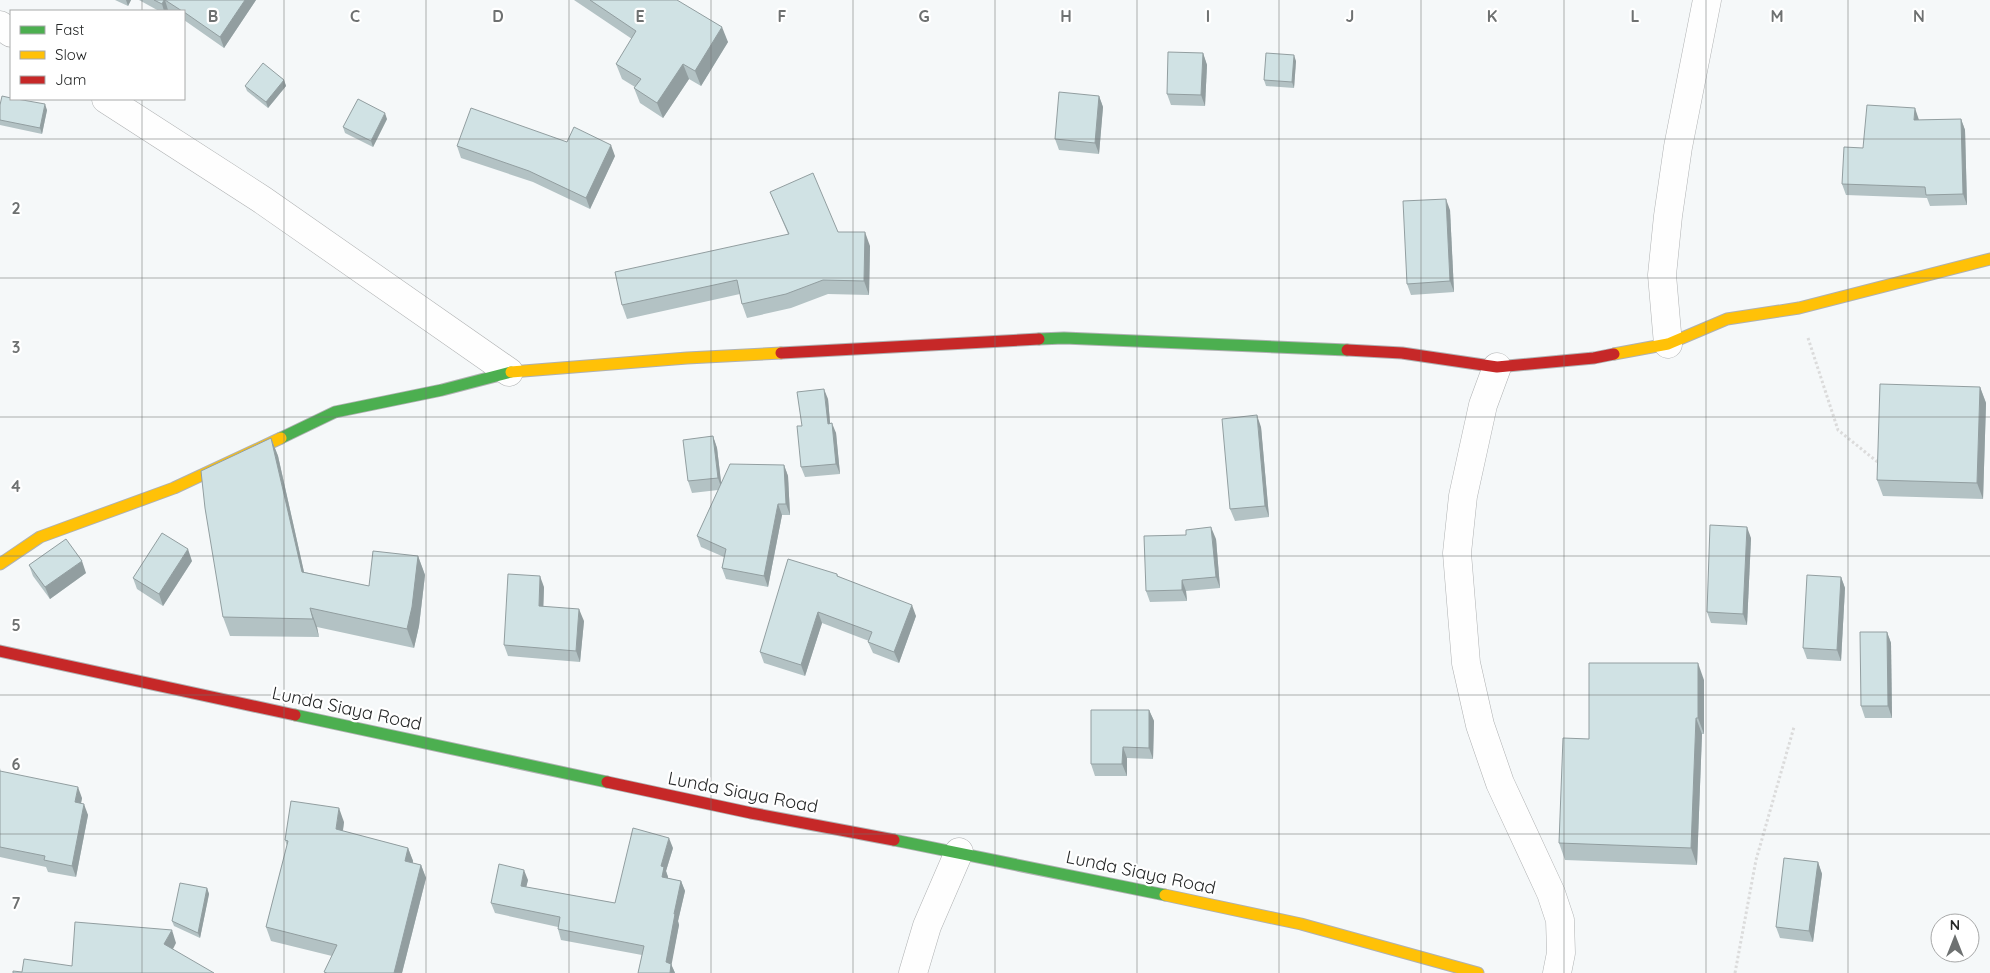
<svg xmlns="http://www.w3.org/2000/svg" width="1990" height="973" viewBox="0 0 1990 973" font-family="Quicksand,sans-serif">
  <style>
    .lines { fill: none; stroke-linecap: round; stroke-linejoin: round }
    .street-casing { stroke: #afb1b2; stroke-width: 29 }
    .fast-casing { stroke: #afb1b2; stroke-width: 13 }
    .slow-casing { stroke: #afb1b2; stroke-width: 13 }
    .jam-casing { stroke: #afb1b2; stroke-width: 13 }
    .path { stroke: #dbdbdb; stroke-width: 3; stroke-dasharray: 2.5 2.5; stroke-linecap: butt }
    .street { stroke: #fefefe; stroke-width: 28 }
    .fast { stroke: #4caf50; stroke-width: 11 }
    .slow { stroke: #ffc107; stroke-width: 11 }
    .jam { stroke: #c62828; stroke-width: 11 }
    .wall { fill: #b3c2c4 }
    .shaded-wall { fill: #929ea0 }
    .building { fill: #d0e2e4; stroke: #929ea0 }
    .grid { fill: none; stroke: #6e7171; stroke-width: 1; stroke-opacity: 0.55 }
    .labels { text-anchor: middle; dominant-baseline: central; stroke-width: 4.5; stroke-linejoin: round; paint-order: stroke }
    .street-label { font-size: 18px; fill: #262828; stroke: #fff }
    .grid-label { font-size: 16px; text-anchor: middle; font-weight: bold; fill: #6e7171; stroke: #fff; stroke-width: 4.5; stroke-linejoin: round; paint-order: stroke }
  </style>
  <rect width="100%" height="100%" fill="#f5f8f9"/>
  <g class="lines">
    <g class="street-casing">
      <g id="street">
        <path d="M0 25 11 33"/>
        <path d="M106 99 261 199 509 372"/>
        <path d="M1668 344 1662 275 1668 216 1678 147 1707 0"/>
        <path d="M1497 367 1483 405 1463 496 1457 553 1466 663 1480 725 1500 783 1551 893 1560 920 1561 953 1557 973"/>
        <path d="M913 973 927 926 959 852"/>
      </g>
    </g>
    <g class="fast-casing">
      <g id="fast">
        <path d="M1039 339 1064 338 1347 350"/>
        <path d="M281 438 335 412 442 390 511 372"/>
        <path d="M295 715 607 782"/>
        <path d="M894 840 1165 895"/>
      </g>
    </g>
    <g class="slow-casing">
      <g id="slow">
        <path d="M1614 354 1668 344 1727 319 1799 308 1990 259"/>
        <path d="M511 372 687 358 781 353"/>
        <path d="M0 564 40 537 174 488 281 438"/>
        <path d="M1165 895 1301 924 1478 973"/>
      </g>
    </g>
    <g class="jam-casing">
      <g id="jam">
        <path d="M1347 350 1402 353 1497 367 1594 358 1614 354"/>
        <path d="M781 353 1039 339"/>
        <path d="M0 651 295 715"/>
        <path d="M607 782 751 813 894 840"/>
      </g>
    </g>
    <g class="path">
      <path d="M1808 338 1838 430 1880 464"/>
      <path d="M1735 973 1756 860 1794 727"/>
    </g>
    <use href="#street" class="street"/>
    <use href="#fast" class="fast"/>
    <use href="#slow" class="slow"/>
    <use href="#jam" class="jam"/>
  </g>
  <g class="wall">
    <path d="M115 0H131L128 6Z"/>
    <path d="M139 0H256L224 48 184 20V11H170L168 10 167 11H159Z"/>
    <path d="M574 0H677L728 42 701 86 689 79 663 118 640 103 634 88 635 87 622 79 616 64 632 39Z"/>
    <path d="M1203 53 1207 65 1205 106 1171 105 1167 94Z"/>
    <path d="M1296 61 1294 88 1266 86 1264 80Z"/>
    <path d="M284 80 286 86 268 108 247 91 245 86Z"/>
    <path d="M1099 96 1103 107 1099 154 1059 150 1055 139Z"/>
    <path d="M0 105 47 110 42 134 0 125Z"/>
    <path d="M387 119 373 147 345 133 343 127Z"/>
    <path d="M1961 119 1965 130 1967 205 1930 206 1927 198 1846 195 1842 184 1863 148 1919 120Z"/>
    <path d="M567 142 615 156 590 209 533 182 461 158 457 146Z"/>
    <path d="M770 192 838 232 870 246 869 295 828 294 791 308 747 318 742 304 740 294 627 319 622 305 788 234Z"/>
    <path d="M1450 210 1454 292 1411 295 1407 284Z"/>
    <path d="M1980 387 1986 403 1983 499 1883 496 1877 480Z"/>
    <path d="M828 399 830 424 836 433 840 474 805 477 801 467 802 426Z"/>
    <path d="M1261 427 1269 517 1235 521 1230 509Z"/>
    <path d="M713 436 717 448 721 482 784 465 788 476 790 515H782L768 587 726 579 722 568 724 557 701 547 697 536 718 490 692 493 688 481Z"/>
    <path d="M271 438 278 456 304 572 369 586 418 556 425 575 419 626 414 648 317 627 319 637 230 636 223 617Z"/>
    <path d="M1751 538 1747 625 1711 623 1707 612Z"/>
    <path d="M1216 539 1220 588 1186 591 1187 601 1150 602 1146 591Z"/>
    <path d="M192 561 163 606 137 589 133 578Z"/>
    <path d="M29 565 86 573 50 599 33 576Z"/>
    <path d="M837 574 838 576 916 616 899 663 873 653 868 642 869 641 822 623 805 676 764 663 760 652Z"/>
    <path d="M1841 577 1845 588 1841 661 1807 659 1803 648Z"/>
    <path d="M544 587 543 607 584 621 580 662 508 656 504 645Z"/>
    <path d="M1887 632 1891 643 1892 718H1865L1861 706Z"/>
    <path d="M1704 680V734H1702L1697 865 1565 860 1559 843 1589 739Z"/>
    <path d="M1149 710 1154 721 1153 759 1127 758V776H1095L1091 764Z"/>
    <path d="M0 768 1 772 82 798 81 803 88 815 76 877 48 872 46 867 0 857Z"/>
    <path d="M344 822 343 831 408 848 413 861V863L421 865 426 878 402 973H325L324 972 332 956 271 941 266 927 287 846 285 840Z"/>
    <path d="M673 848 666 871 668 877V878L681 881 685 891 678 921 679 925 671 964 675 973H638L642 955 561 940 558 929V927L495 913 491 903 528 880 526 887 615 903Z"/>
    <path d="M1818 862 1822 874 1813 942 1780 938 1776 927Z"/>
    <path d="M207 888 209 894 200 938 174 926 172 921Z"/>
  </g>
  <g class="shaded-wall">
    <path d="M126 0H131L128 6Z"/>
    <path d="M164 0H165L168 10 167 11H164L162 4Z"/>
    <path d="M245 0H256L224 48 220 37Z"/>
    <path d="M722 27 728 42 701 86 695 71Z"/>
    <path d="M1203 53 1207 65 1205 106 1201 95Z"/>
    <path d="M1294 55 1296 61 1294 88 1292 82Z"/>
    <path d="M683 64 689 79 663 118 657 103Z"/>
    <path d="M284 80 286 86 268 108 266 102Z"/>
    <path d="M1099 96 1103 107 1099 154 1095 143Z"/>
    <path d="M45 104 47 110 42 134 40 128Z"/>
    <path d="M1915 108 1919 120H1914Z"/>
    <path d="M385 113 387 119 373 147 371 141Z"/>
    <path d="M1961 119 1965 130 1967 205 1963 194Z"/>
    <path d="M611 145 615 156 590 209 586 198Z"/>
    <path d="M1446 199 1450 210 1454 292 1450 281Z"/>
    <path d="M865 232 870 246 869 295 864 281Z"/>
    <path d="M1980 387 1986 403 1983 499 1977 483Z"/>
    <path d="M824 389 828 399 831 434 828 424Z"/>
    <path d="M1257 415 1261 427 1269 517 1265 506Z"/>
    <path d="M832 423 836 433 840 474 836 464Z"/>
    <path d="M713 436 717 448 722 490 718 478Z"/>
    <path d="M271 438 278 456 308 590 302 572Z"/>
    <path d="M784 465 788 476 790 515 786 504Z"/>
    <path d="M778 504 782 515 768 587 764 576Z"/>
    <path d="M1211 527 1216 539 1220 588 1216 577Z"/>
    <path d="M1747 527 1751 538 1747 625 1743 614Z"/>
    <path d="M188 549 192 561 163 606 159 594Z"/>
    <path d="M418 556 425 575 419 626 414 648 407 629Z"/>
    <path d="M82 561 86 573 50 599 45 587Z"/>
    <path d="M540 576 544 587 543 618 539 606Z"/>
    <path d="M1841 577 1845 588 1841 661 1837 650Z"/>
    <path d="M1182 580 1186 591 1187 601 1182 590Z"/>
    <path d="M912 605 916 616 899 663 894 652Z"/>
    <path d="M310 608 317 627 319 637 313 619Z"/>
    <path d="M579 609 584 621 580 662 576 651Z"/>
    <path d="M818 612 822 623 805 676 801 665Z"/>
    <path d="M1887 632 1891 643 1892 718 1888 706Z"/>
    <path d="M1698 663 1704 680V734L1698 718Z"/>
    <path d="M1149 710 1154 721 1153 759 1149 748Z"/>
    <path d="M1696 718 1702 734 1697 865 1691 848Z"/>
    <path d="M1123 747 1127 758V776L1122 764Z"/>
    <path d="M78 787 82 798 79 814 75 802Z"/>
    <path d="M84 804 88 815 76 877 72 866Z"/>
    <path d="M339 808 344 822 341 843 336 829Z"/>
    <path d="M669 838 673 848 666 871 668 877 666 887 662 877 661 866Z"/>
    <path d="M408 848 413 861 410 875 405 861Z"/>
    <path d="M1818 862 1822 874 1813 942 1809 931Z"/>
    <path d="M421 865 426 878 402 973H394Z"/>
    <path d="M524 870 528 880 524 896 521 886Z"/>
    <path d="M681 881 685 891 678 921 679 925 670 973 666 962 674 914Z"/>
    <path d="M207 888 209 894 200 938 198 933Z"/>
    <path d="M172 930 176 943 169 957 164 944Z"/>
    <path d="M671 964 675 973H670Z"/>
  </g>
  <g class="building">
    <path d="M154 0H164L162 4Z"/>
    <path d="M165 0H245L220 37 184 12V11H182Z"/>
    <path d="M590 0H677L722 27 695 71 683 64 657 103 634 88 641 79 616 64 636 31Z"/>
    <path d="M1168 52 1203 53 1201 95 1167 94Z"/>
    <path d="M1266 53 1294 55 1292 82 1264 80Z"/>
    <path d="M263 63 284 80 266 102 245 86Z"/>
    <path d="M1059 92 1099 96 1095 143 1055 139Z"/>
    <path d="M2 96 11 98V99H17L45 104 40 128 0 120V105Z"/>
    <path d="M358 99 385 113 371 141 343 127Z"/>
    <path d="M1867 105 1915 108 1914 120 1961 119 1963 194 1926 195 1925 187 1842 184 1844 147 1863 148Z"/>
    <path d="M471 108 567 142 574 127 611 145 586 198 529 171 457 146Z"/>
    <path d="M813 173 838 232H865L864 281 823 280 786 294 742 304 737 280 622 305 615 272 789 234 770 192Z"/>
    <path d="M1446 199 1450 281 1407 284 1403 201Z"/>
    <path d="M1880 384 1980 387 1977 483 1877 480Z"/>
    <path d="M824 389 828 424 832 423 836 464 801 467 797 426H802L797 392Z"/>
    <path d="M1257 415 1265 506 1230 509 1222 419Z"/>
    <path d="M713 436 718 478 688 481 683 440Z"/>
    <path d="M271 438 302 572 369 586 373 551 418 556 412 607 407 629 310 608 313 619 223 617 205 508 201 471Z"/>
    <path d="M730 464 784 465 786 504H778L764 576 722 568 726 549 697 536Z"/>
    <path d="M1710 525 1747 527 1743 614 1707 612Z"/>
    <path d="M1211 527 1216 577 1182 580V590L1146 591 1144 536 1186 535V530Z"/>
    <path d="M162 533 188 549 159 594 133 578Z"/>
    <path d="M66 539 82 561 45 587 29 565Z"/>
    <path d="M788 559 837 574V576L912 605 894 652 868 642 872 632 818 612 801 665 760 652Z"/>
    <path d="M508 574 540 576 539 606 579 609 576 651 504 645Z"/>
    <path d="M1807 575 1841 577 1837 650 1803 648Z"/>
    <path d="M1860 632H1887L1888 706H1861Z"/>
    <path d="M1589 663H1698V718H1696L1691 848 1559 843 1563 738 1589 739Z"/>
    <path d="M1091 710H1149V748L1123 747 1122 764H1091Z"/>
    <path d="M0 771 78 787 75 802 84 804 72 866 44 860 45 856 0 847Z"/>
    <path d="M291 801 339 808 336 829 408 848 405 861 421 865 394 973H327L324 972 337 945 266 927 288 841 285 840Z"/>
    <path d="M633 828 669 838 661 866 664 867 662 877 681 881 674 914H675L666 962 671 964 670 973H638L644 946 558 929 560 917 491 903 499 864 524 870 521 886 615 903Z"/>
    <path d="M1784 858 1818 862 1809 931 1776 927Z"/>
    <path d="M180 883 207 888 198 933 172 921Z"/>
    <path d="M75 922 172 930 164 944 214 973H13V971L22 972 24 959 72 966Z"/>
  </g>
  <path class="grid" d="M142 0V11M284 0V973M426 0V973M569 0V973M711 0V973M853 0V973M995 0V973M1137 0V973M1279 0V973M1421 0V973M1564 0V973M1706 0V973M1848 0V973M142 99V973M0 139H1990M0 278H1990M0 417H1990M0 556H1990M0 695H1990M0 834H1990"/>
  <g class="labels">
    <g class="street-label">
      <text transform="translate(347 708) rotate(12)">Lunda Siaya Road</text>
      <text transform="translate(743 792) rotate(11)">Lunda Siaya Road</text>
      <text transform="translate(1141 872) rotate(12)">Lunda Siaya Road</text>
    </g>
  </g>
  <g class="grid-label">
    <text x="213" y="22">B</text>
    <text x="355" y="22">C</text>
    <text x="498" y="22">D</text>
    <text x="640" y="22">E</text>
    <text x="782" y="22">F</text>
    <text x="924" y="22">G</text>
    <text x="1066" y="22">H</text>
    <text x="1208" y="22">I</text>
    <text x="1350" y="22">J</text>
    <text x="1492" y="22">K</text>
    <text x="1635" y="22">L</text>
    <text x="1777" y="22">M</text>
    <text x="1919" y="22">N</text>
    <text x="16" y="214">2</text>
    <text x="16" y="353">3</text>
    <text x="16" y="492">4</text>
    <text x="16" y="631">5</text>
    <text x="16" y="770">6</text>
    <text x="16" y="909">7</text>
  </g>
  <rect x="10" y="10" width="175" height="90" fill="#ffffff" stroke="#a8a9a9"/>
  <rect x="20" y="26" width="25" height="8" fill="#4caf50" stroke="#a8a9a9"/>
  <text x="55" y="35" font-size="15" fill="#262828">Fast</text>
  <rect x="20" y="51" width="25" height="8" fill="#ffc107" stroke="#a8a9a9"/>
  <text x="55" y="60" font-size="15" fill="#262828">Slow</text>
  <rect x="20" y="76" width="25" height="8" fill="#c62828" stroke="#a8a9a9"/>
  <text x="55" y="85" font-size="15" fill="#262828">Jam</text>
  <g transform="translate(1955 938)"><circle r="24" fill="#ffffff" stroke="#a8a9a9"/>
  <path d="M0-4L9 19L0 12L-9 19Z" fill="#6e7171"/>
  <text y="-8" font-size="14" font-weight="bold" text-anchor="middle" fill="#262828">N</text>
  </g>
</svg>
